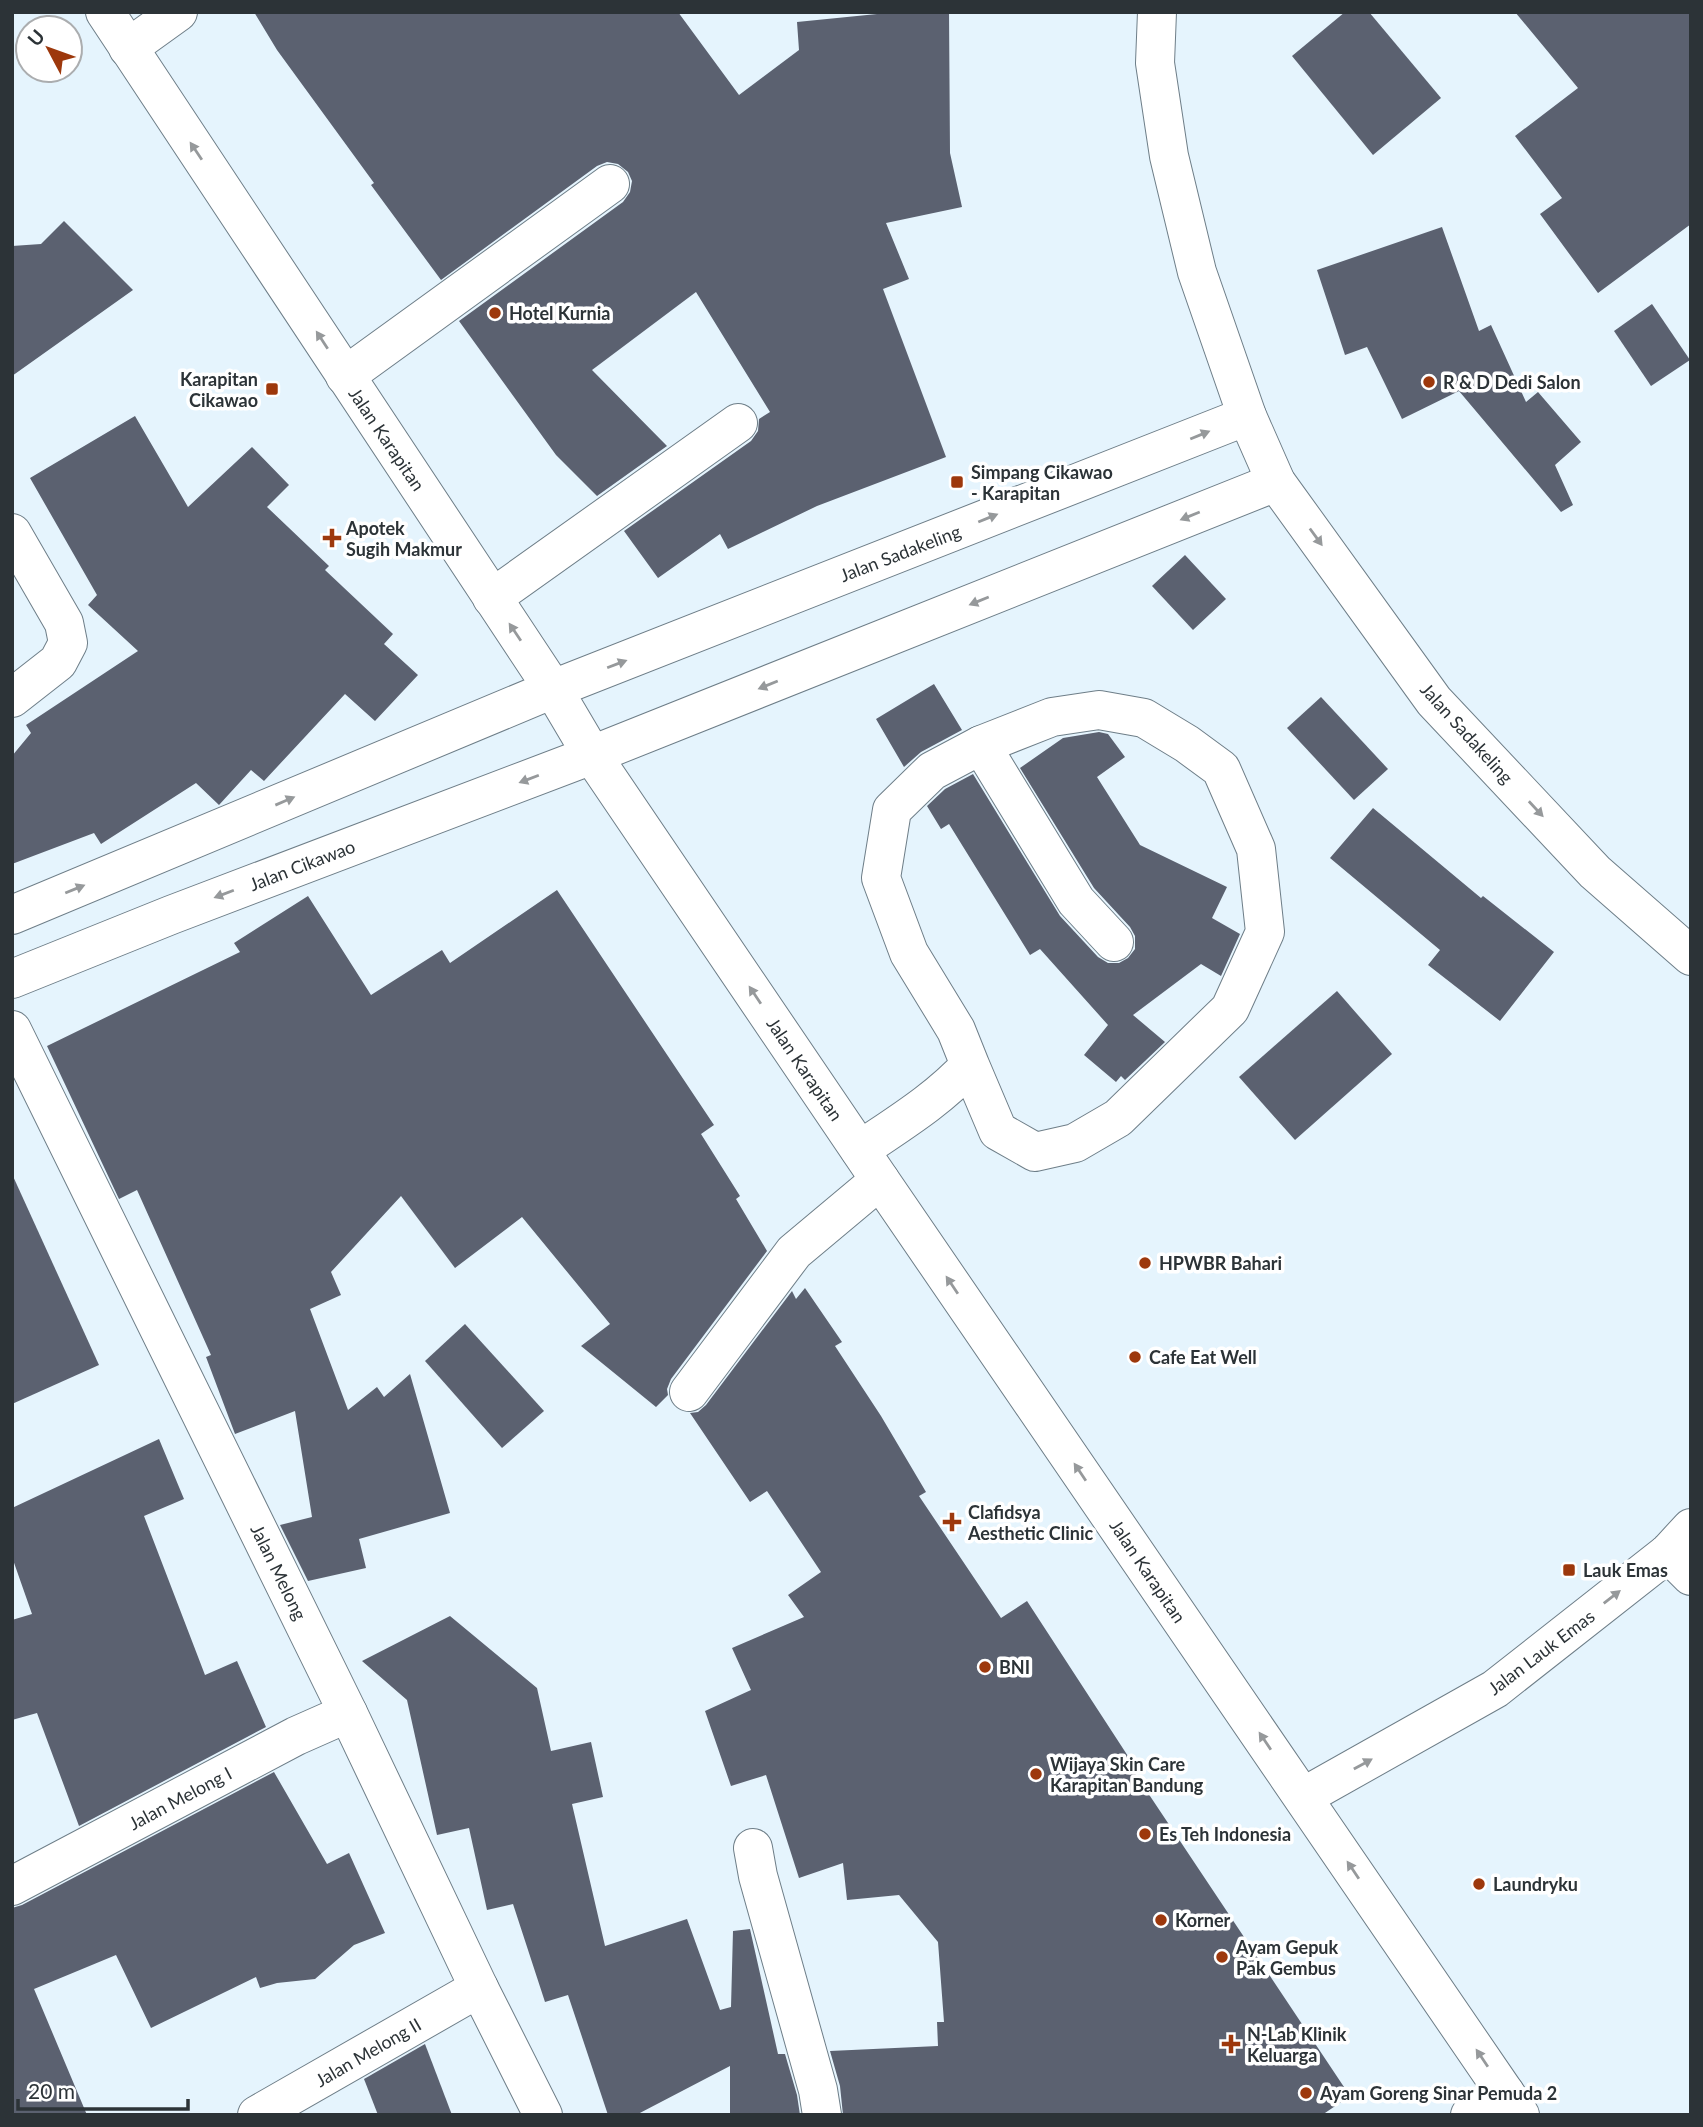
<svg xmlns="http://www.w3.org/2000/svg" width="1703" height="2127" viewBox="0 0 1703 2127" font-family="Lato,sans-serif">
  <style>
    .building { fill: #5b6170 }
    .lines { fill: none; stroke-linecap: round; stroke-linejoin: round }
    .minor-casing { stroke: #6e7e88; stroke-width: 40 }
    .major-casing { stroke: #6e7e88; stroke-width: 40 }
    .minor { stroke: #fff; stroke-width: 38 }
    .major { stroke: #fff; stroke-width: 38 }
    .oneway { fill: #96999b }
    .poi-dot { fill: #9d380c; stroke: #fff; stroke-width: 2.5 }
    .labels { text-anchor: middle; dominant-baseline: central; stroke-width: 7; stroke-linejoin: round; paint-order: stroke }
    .poi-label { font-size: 18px; font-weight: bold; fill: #2c3337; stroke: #fff; text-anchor: start }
    .street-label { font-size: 18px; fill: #2c3337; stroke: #fff }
  </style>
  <rect width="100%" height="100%" fill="#e5f4fd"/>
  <g class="building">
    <path d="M254 12H678L739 95 799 50 797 22 897 12H949L950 153 962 207 886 223 909 279 883 289 946 457 817 506 728 549 720 534 658 578 624 531 751 441 758 431 759 419 770 412 696 292 592 370 667 446 597 496 556 455 459 321 623 202 630 192 632 181 628 172 618 164 607 162 597 166 441 280 371 185 374 183 277 50Z"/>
    <path d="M1345 12H1369L1441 98 1373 155 1292 56Z"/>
    <path d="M1515 12H1691V224L1598 293 1540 214 1562 198 1515 136 1578 88Z"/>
    <path d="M64 221 133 290 12 376V246L41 244Z"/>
    <path d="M1442 227 1479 331 1491 325 1526 402 1538 392 1581 442 1555 465 1573 505 1561 512 1459 391 1402 419 1367 347 1345 355 1317 270Z"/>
    <path d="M1652 304 1690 360 1651 386 1614 331Z"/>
    <path d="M135 416 188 507 252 447 289 485 267 507 329 566 325 570 393 634 384 644 418 675 375 721 345 694 264 781 251 770 219 805 196 783 101 844 94 833 12 864V756L31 733 26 725 138 651 88 605 97 595 30 478Z"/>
    <path d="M1185 555 1226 599 1193 630 1152 586Z"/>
    <path d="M934 684 962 730 921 752 904 767 876 719Z"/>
    <path d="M1321 697 1388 769 1354 800 1287 728Z"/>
    <path d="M1099 732 1108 734 1125 757 1097 777 1140 845 1227 887 1212 918 1240 934 1221 976 1201 964 1133 1015 1165 1042 1125 1080 1121 1076 1116 1082 1084 1055 1108 1025 1040 949 1030 955 949 824 941 829 927 806 945 789 973 774 1060 916 1098 957 1108 963H1119L1128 958 1135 949V936L1130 927 1094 888 1020 768 1063 738Z"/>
    <path d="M1373 808 1481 898 1483 896 1554 952 1500 1021 1428 965 1440 950 1330 858Z"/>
    <path d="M557 890 714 1125 701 1134 740 1196 736 1199 767 1251 671 1379 667 1389 668 1395 656 1407 581 1346 610 1324 522 1217 455 1268 401 1196 331 1272 341 1295 310 1309 348 1410 377 1387 384 1397 410 1374 450 1513 359 1539 366 1568 308 1581 280 1525 312 1517 295 1411 235 1434 206 1357 211 1355 137 1190 119 1199 47 1046 240 952 234 943 308 896 371 995 442 950 450 963Z"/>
    <path d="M1337 991 1392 1054 1295 1140 1239 1077Z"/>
    <path d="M12 1174 99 1365 12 1404Z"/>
    <path d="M805 1288 842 1342 835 1346 881 1416 926 1492 919 1496 1001 1618 1027 1601 1137 1770 1134 1772 1350 2096 1322 2115H843L840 2086 830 2051 938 2046 937 2022H944L938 1942 899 1895 847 1900 843 1863 799 1878 766 1775 731 1786 705 1711 751 1690 732 1648 804 1617 788 1595 821 1572 767 1491 750 1502 690 1413 698 1412 706 1405 792 1291 796 1299Z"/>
    <path d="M465 1324 544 1411 502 1448 425 1361Z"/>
    <path d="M159 1439 184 1499 144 1516 205 1675 237 1661 266 1727 79 1826 37 1713 12 1720V1620L32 1614 12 1557V1508Z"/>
    <path d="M450 1616 537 1688 551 1751 591 1742 603 1797 572 1804 605 1946 687 1919 720 2010 731 2007 733 1931 750 1929 778 2054H785L797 2095 800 2115H730V2066L636 2115H608L568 1995 545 2002 513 1904 487 1910 469 1828 437 1835 407 1700 362 1661Z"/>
    <path d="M274 1772 327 1864 349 1853 385 1933 354 1945 315 1979 277 1983 260 1988 256 1977 151 2028 116 1955 34 1989 87 2115H12V1908L22 1905Z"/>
    <path d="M425 2044 452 2115H378L364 2079Z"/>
  </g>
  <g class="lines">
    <g class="minor-casing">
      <g id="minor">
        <path d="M1157 12 1155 63 1169 156 1197 272 1247 416 1276 482 1434 701 1595 872 1691 956"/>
        <path d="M128 48 178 12"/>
        <path d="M345 376 610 184"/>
        <path d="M12 533 64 623 68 643 58 662 12 698"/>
        <path d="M492 598 738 423"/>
        <path d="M981 745 1076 901 1114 942"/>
        <path d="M12 915 553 689 1247 416"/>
        <path d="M12 979 171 915 592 755 1276 482"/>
        <path d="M12 1030 348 1713 479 1988 543 2115"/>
        <path d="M860 1150C898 1124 938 1100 970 1065L956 1030 909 953 881 878 892 810 932 771 981 745 1052 717 1099 710 1144 718 1187 744 1221 769 1256 849 1265 932 1230 1009 1118 1118 1075 1143 1035 1152 998 1131 970 1065"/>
        <path d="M689 1392 794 1252 880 1180"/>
        <path d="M1668 1553 1691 1576"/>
        <path d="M1303 1797 1495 1689 1668 1553 1691 1528"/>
        <path d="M753 1848 758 1876 818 2090 822 2115"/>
        <path d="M12 1886 296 1736 348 1713"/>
        <path d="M257 2115 479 1988"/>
        <path d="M1470 2115 1505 2093"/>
      </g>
    </g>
    <g class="major-casing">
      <path id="major" d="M105 12 553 689 592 755 880 1180 1520 2115"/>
    </g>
    <use href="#minor" class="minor"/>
    <use href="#major" class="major"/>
  </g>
  <defs><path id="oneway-solid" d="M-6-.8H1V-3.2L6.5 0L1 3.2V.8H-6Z" transform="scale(1.75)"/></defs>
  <g class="oneway">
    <use href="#oneway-solid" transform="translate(196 151) rotate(-124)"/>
    <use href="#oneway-solid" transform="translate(322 340) rotate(-123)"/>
    <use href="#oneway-solid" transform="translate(1200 435) rotate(-22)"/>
    <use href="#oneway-solid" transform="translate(1190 516) rotate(158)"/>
    <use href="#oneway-solid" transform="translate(988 518) rotate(-22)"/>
    <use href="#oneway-solid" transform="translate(1316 537) rotate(54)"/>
    <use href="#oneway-solid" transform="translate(979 601) rotate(158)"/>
    <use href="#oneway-solid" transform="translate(515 632) rotate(-124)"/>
    <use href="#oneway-solid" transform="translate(617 664) rotate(-21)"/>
    <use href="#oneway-solid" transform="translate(768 685) rotate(158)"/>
    <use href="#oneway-solid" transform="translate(529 779) rotate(159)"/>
    <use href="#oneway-solid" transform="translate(285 801) rotate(-23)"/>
    <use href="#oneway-solid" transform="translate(1536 809) rotate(47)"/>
    <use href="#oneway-solid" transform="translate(75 889) rotate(-22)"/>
    <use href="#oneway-solid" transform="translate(224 894) rotate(159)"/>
    <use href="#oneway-solid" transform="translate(755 995) rotate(-124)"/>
    <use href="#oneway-solid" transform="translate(952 1285) rotate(-124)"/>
    <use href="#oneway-solid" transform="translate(1080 1472) rotate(-124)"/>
    <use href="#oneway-solid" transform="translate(1612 1597) rotate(-38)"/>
    <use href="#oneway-solid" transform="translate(1265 1741) rotate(-124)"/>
    <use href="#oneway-solid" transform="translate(1363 1764) rotate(-29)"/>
    <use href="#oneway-solid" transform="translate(1353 1870) rotate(-124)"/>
    <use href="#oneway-solid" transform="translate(1482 2058) rotate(-124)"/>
  </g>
  <g class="poi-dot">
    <circle cx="495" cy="313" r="7"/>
    <circle cx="1429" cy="382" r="7"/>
    <rect x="265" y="382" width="14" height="14" rx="3.5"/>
    <rect x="950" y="475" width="14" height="14" rx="3.5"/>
    <path d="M328.5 527.5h7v7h7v7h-7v7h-7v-7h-7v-7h7z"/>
    <circle cx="1145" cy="1263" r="7"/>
    <circle cx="1135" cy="1357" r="7"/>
    <path d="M948.5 1511.5h7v7h7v7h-7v7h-7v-7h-7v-7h7z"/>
    <rect x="1562" y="1563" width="14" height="14" rx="3.5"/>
    <circle cx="985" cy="1667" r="7"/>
    <circle cx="1036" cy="1774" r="7"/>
    <circle cx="1145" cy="1834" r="7"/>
    <circle cx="1479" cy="1884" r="7"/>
    <circle cx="1161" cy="1920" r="7"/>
    <circle cx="1222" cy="1957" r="7"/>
    <path d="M1227.5 2033.5h7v7h7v7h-7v7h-7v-7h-7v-7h7z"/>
    <circle cx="1306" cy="2093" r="7"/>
  </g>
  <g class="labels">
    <g class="poi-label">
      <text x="509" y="313">Hotel Kurnia</text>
      <text x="258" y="379" text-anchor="end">Karapitan<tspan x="258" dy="21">Cikawao</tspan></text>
      <text x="1443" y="382">R &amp; D Dedi Salon</text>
      <text x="971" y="472">Simpang Cikawao<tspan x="971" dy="21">- Karapitan</tspan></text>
      <text x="346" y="528">Apotek<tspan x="346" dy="21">Sugih Makmur</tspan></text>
      <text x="1159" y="1263">HPWBR Bahari</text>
      <text x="1149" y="1357">Cafe Eat Well</text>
      <text x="968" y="1512">Clafidsya<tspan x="968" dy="21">Aesthetic Clinic</tspan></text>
      <text x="1583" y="1570">Lauk Emas</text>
      <text x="999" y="1667">BNI</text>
      <text x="1050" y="1764">Wijaya Skin Care<tspan x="1050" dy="21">Karapitan Bandung</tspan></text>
      <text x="1159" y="1834">Es Teh Indonesia</text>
      <text x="1493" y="1884">Laundryku</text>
      <text x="1175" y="1920">Korner</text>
      <text x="1236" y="1947">Ayam Gepuk<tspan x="1236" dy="21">Pak Gembus</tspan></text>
      <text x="1247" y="2034">N-Lab Klinik<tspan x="1247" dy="21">Keluarga</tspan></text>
      <text x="1320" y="2093">Ayam Goreng Sinar Pemuda 2</text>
    </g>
    <g class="street-label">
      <text transform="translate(387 439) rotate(56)">Jalan Karapitan</text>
      <text transform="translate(900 553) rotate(-21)">Jalan Sadakeling</text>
      <text transform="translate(1467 733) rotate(48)">Jalan Sadakeling</text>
      <text transform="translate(302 865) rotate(-21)">Jalan Cikawao</text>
      <text transform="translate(805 1069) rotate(56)">Jalan Karapitan</text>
      <text transform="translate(1148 1571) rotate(56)">Jalan Karapitan</text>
      <text transform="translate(279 1572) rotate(64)">Jalan Melong</text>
      <text transform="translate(1541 1652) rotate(-37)">Jalan Lauk Emas</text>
      <text transform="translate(180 1798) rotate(-28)">Jalan Melong I</text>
      <text transform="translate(368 2052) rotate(-30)">Jalan Melong II</text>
    </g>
  </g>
  <rect width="1703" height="2127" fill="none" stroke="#2c3337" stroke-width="28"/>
  <g transform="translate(49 49) rotate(311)"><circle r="33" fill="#ffffff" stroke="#abadaf" stroke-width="2"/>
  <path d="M0-5L12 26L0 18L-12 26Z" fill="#9d380c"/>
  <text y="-10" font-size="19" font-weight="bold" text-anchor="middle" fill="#2c3337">U</text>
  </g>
  <path d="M18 2099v10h170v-10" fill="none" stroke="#2c3337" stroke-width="3.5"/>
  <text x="28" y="2099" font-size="21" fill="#2c3337" stroke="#ffffff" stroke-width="5" paint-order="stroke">20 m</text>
</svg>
